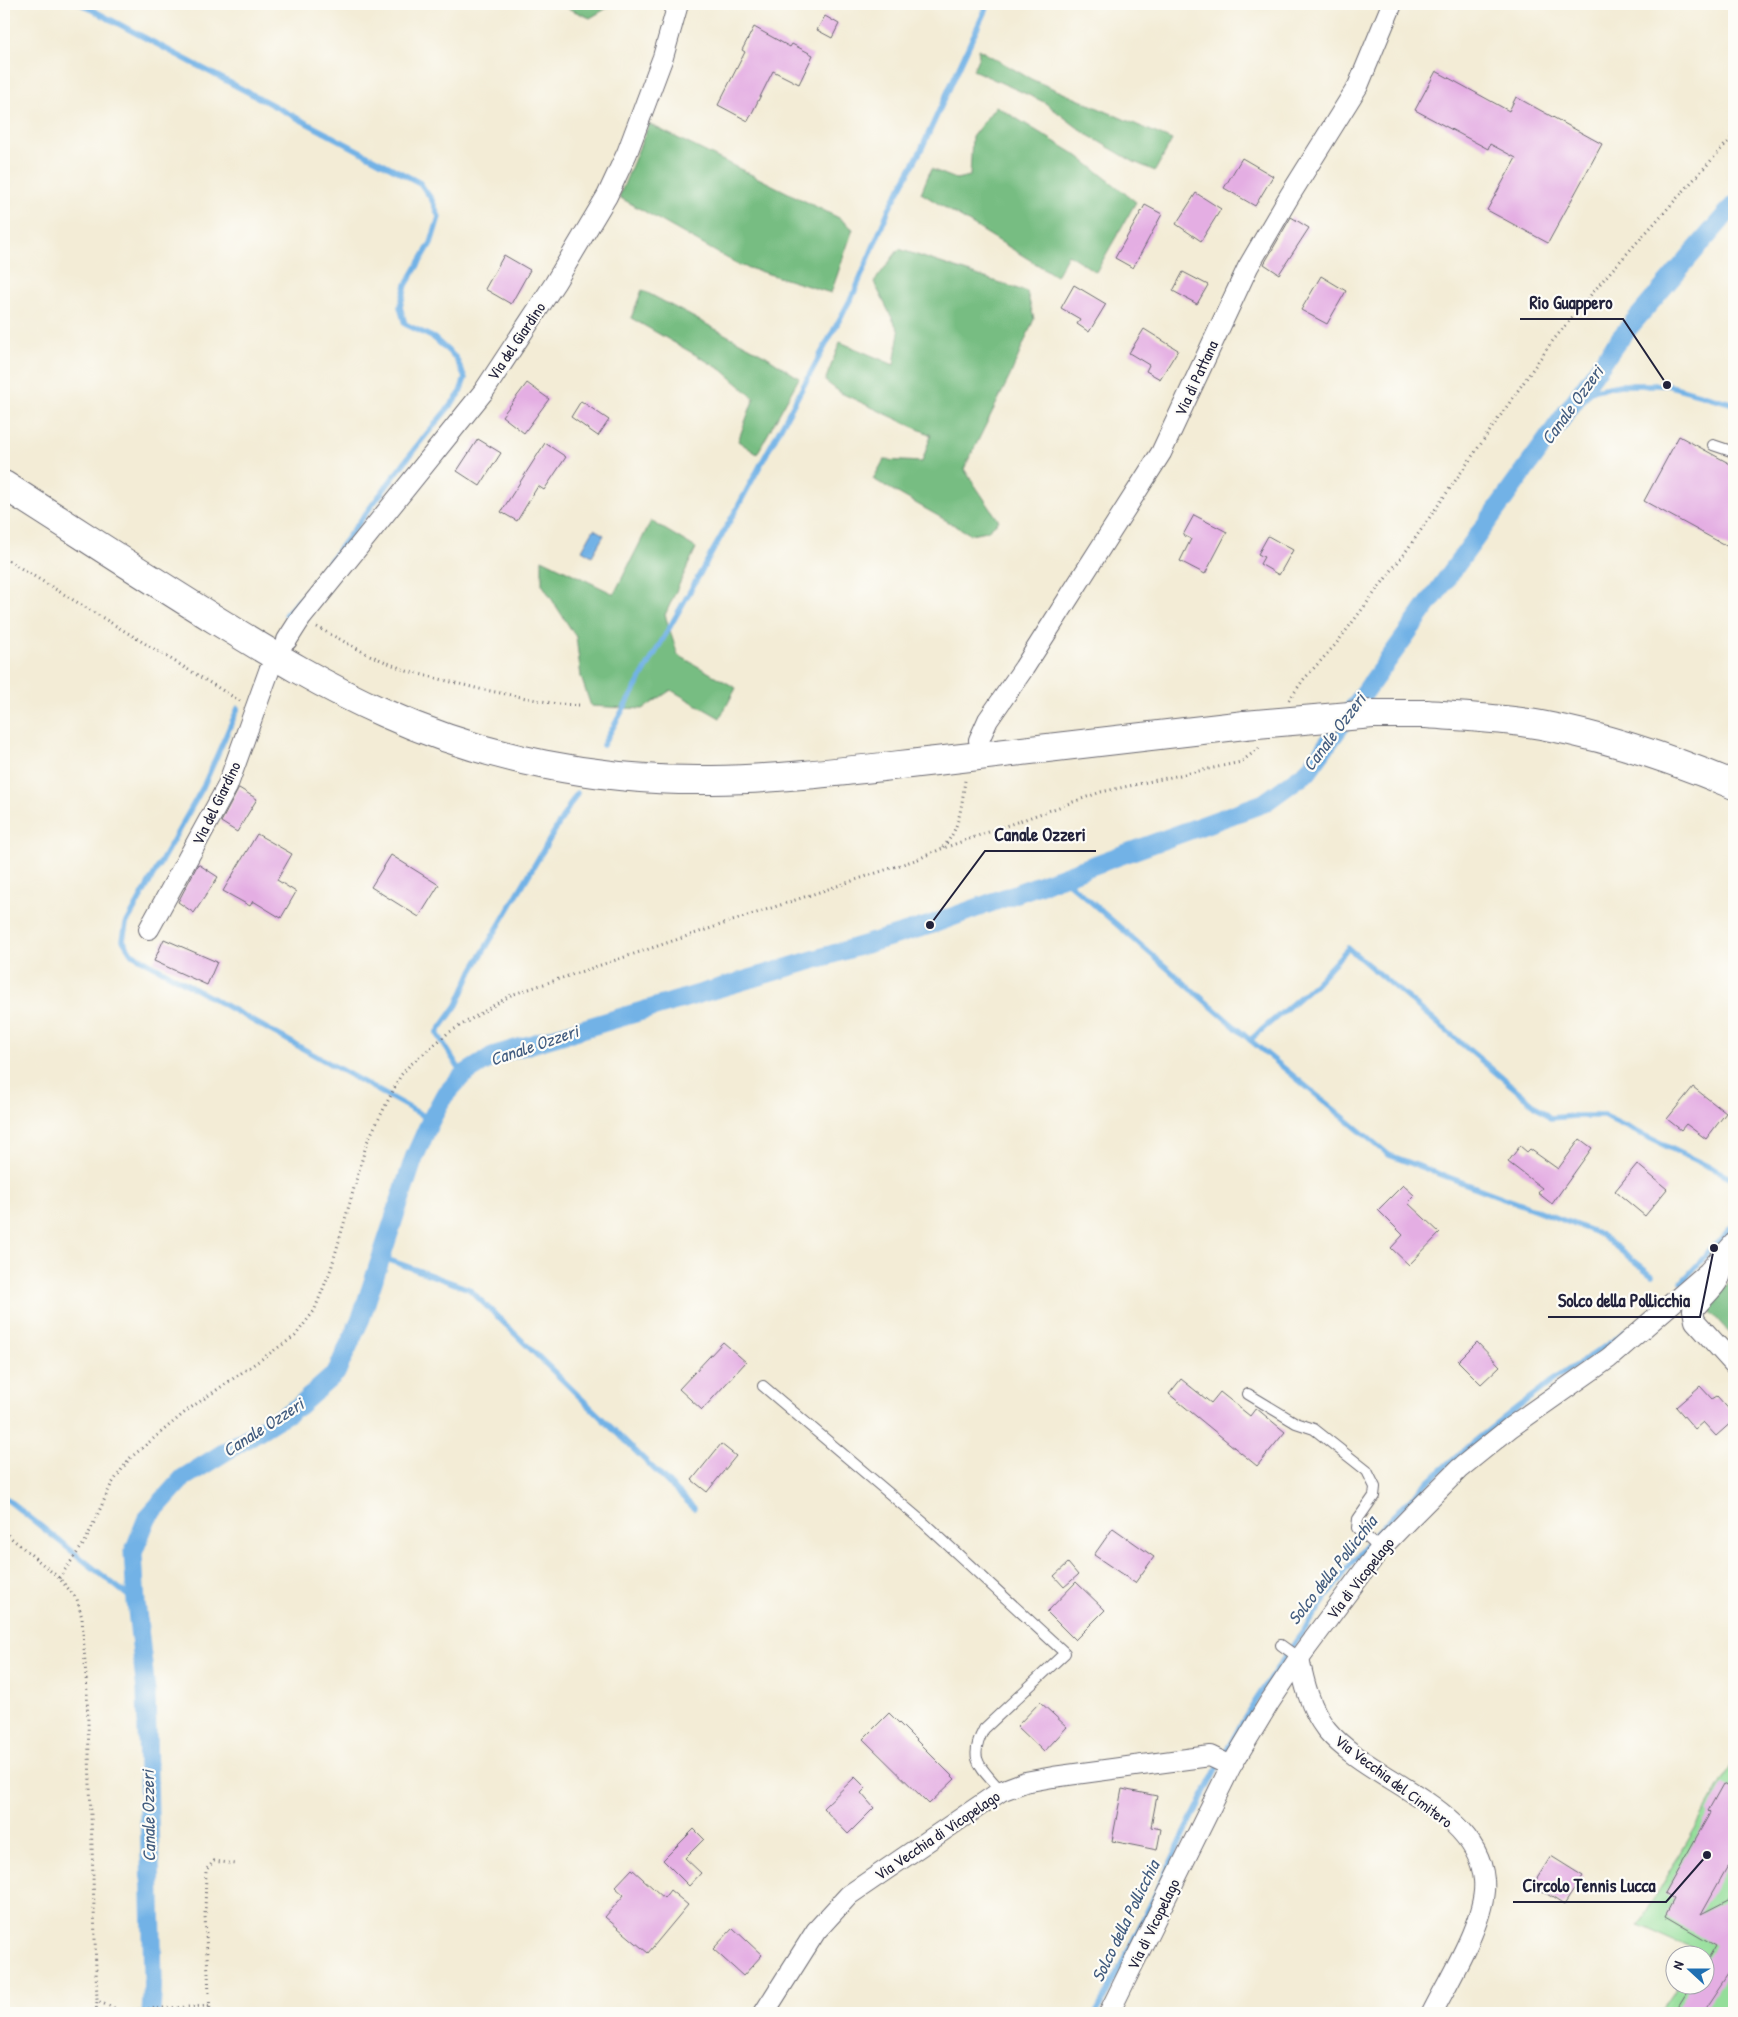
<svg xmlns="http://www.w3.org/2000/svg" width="1738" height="2017" viewBox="0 0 1738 2017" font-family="'Patrick Hand',sans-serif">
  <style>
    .green { fill: #94de9a; stroke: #5b806a }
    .forest { fill: #77bd82; stroke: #4c705e }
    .water { fill: #72b2e6; stroke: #4a6a90 }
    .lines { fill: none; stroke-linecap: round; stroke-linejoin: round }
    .stream { stroke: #72b2e6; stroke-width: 5.5 }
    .canal { stroke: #72b2e6; stroke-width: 19 }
    .building { fill: #e4aee3 }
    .lane-casing { stroke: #6b6971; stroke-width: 12 }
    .street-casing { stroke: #6b6971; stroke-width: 22 }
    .primary-casing { stroke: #6b6971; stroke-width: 30 }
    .path { stroke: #6b6971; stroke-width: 3; stroke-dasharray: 1 4; stroke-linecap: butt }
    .lane { stroke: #fff; stroke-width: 10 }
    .street { stroke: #fff; stroke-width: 20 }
    .primary { stroke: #fff; stroke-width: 28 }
    .primary-bridge-casing { stroke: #6b6971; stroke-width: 30; stroke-linecap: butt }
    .primary-bridge { stroke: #fff; stroke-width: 28 }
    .labels { text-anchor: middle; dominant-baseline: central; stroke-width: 4.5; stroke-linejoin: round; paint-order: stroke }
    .street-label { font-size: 16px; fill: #22223b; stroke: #fdfcf7 }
    .water-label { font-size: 18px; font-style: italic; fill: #425c7f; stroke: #fdfcf7 }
    .leader { fill: none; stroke: #22223b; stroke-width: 2 }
    .callout-dot { fill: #22223b; stroke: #fdfcf7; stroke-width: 2 }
    .callout-label { font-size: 18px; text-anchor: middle; font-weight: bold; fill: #22223b; stroke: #fdfcf7; stroke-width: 4.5; stroke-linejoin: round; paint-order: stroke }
  </style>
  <rect width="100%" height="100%" fill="#fdfcf7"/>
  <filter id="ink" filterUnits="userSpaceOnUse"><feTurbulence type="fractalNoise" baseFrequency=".02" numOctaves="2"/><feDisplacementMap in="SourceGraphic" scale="10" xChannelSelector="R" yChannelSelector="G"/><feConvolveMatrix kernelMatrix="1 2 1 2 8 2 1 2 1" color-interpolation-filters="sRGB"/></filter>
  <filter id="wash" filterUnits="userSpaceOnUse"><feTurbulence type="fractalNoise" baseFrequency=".0096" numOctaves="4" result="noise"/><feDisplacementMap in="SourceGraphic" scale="20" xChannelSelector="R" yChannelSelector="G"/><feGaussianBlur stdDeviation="1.12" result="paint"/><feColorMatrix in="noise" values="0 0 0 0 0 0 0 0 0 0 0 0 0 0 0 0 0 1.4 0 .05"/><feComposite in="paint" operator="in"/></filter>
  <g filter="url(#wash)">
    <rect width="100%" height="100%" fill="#f3ecd6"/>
    <path class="green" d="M1734 1761V2013H1659L1678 1985 1706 1984V1954H1698L1699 1952 1639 1925Z"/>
    <g class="forest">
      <path d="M558 4H614L590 18Z"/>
      <path d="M978 49 1031 79 1172 140 1155 171 1134 162 1086 134 1044 102 973 70 979 56Z"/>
      <path d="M996 106 1078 156 1136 202 1096 272 1068 254 1056 276 921 193 931 169 956 179 970 176 972 137Z"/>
      <path d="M649 124 839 218 853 229 831 293 739 265 619 197Z"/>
      <path d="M899 249 1027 292 1034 319 1010 376 964 469 999 521 987 531 970 534 873 479 884 460 922 462 931 435 841 393 825 381 840 342 894 365 899 332 874 282Z"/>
      <path d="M642 290 766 356 799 378 757 454 738 441 754 398 722 370 631 318Z"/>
      <path d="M651 521 696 548 665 615 678 655 736 688 720 718 671 690 643 709 591 706 581 677 576 637 542 584V559L614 594Z"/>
      <path d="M1734 1277V1338L1708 1309Z"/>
    </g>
    <path class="water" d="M594 529 604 535 592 556 582 550Z"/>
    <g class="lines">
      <g class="stream">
        <path d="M81 4 420 183 432 200 439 217 431 243 406 285 400 307 405 324 434 338 456 358 465 378 459 395 416 447 305 594 286 614"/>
        <path d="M1579 393 1620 385H1667L1734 404"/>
        <path d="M238 708 203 787 126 924 123 940 131 953 431 1120"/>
        <path d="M603 745 736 510 855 291 889 209 921 150 988 4"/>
        <path d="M1062 877 1250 1040 1389 1155 1600 1234 1652 1275"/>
        <path d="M1250 1040 1315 984 1348 948 1550 1118 1574 1116H1604L1734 1179"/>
        <path d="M463 1075 437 1033 457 1005 472 971 577 793"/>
        <path d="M381 1257 469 1289 694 1508"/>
        <path d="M1682 1282 1734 1224"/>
        <path d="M4 1497 136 1602"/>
        <path d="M1096 2013C1145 1923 1184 1827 1234 1737 1256 1697 1283 1660 1309 1623 1329 1594 1349 1564 1372 1538 1426 1479 1487 1429 1551 1382 1575 1364 1602 1351 1624 1332"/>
      </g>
      <path class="canal" d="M151 2013 153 1979 146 1691 136 1602 133 1553 147 1518 183 1478 299 1406 336 1373 361 1318 414 1158 431 1120 444 1096 463 1075 495 1055 930 925 1264 803 1308 771 1620 338 1734 205"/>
    </g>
    <g id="blocks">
      <g class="building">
        <path d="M825 16 839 24 832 38 817 30Z"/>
        <path d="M754 27 790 47 792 44 813 55 799 84 773 71 748 121 718 105 745 52 742 50Z"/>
        <path d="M1436 71 1509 111 1516 97 1602 144 1548 243 1487 210 1516 158 1490 144 1488 149 1415 110Z"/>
        <path d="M1242 158 1273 176 1255 206 1224 188Z"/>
        <path d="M1196 193 1221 209 1201 241 1176 224Z"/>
        <path d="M1145 205 1162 214 1133 268 1115 258Z"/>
        <path d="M1291 217 1309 228 1279 274 1264 264Z"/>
        <path d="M504 255 530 270 511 304 485 289Z"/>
        <path d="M1183 272 1208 285 1197 304 1173 291Z"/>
        <path d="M1321 276 1346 291 1327 324 1301 310Z"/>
        <path d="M1074 285 1106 304 1089 332 1077 324 1080 319 1061 308Z"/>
        <path d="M1144 329 1178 350 1160 379 1146 371 1149 365 1129 353Z"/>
        <path d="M527 383 549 399 524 433 502 416Z"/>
        <path d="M581 401 609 420 598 436 571 417Z"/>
        <path d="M1679 436 1734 466V550L1644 501Z"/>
        <path d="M478 439 501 453 480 486 457 471Z"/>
        <path d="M545 443 566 457 544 490 538 486 517 521 501 512Z"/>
        <path d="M1194 515 1227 532 1205 574 1180 561 1191 539 1183 535Z"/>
        <path d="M1268 536 1293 550 1279 575 1260 564 1264 557 1258 554Z"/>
        <path d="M239 788 257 799 237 832 221 822Z"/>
        <path d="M257 834 292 854 277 880 296 892 281 918 253 901 250 906 223 891Z"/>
        <path d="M391 855 439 885 419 917 371 887Z"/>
        <path d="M198 864 218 877 194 913 178 902Z"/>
        <path d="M164 939 217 962 207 985 154 961Z"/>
        <path d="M1693 1087 1726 1113 1706 1139 1686 1124 1681 1130 1667 1119Z"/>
        <path d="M1580 1139 1592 1148 1552 1204 1538 1193 1542 1188 1508 1162 1520 1146 1527 1152 1530 1149 1558 1169Z"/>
        <path d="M1637 1164 1667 1189 1645 1216 1615 1191Z"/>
        <path d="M1403 1185 1415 1196 1408 1203 1440 1233 1409 1265 1391 1248 1403 1235 1378 1210Z"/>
        <path d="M723 1342 746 1362 702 1410 679 1389Z"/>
        <path d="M1477 1342 1500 1366 1481 1384 1458 1361Z"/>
        <path d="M1181 1379 1211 1403 1220 1392 1250 1416 1256 1408 1285 1432 1257 1466 1169 1394Z"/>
        <path d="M1700 1386 1712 1399 1717 1396 1734 1415V1420L1716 1436 1703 1422 1695 1429 1676 1407Z"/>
        <path d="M721 1444 736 1456 707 1492 692 1480Z"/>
        <path d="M1113 1528 1154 1557 1135 1583 1094 1555Z"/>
        <path d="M1068 1563 1078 1575 1064 1587 1054 1576Z"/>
        <path d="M1076 1582 1105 1610 1075 1640 1047 1612Z"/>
        <path d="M1040 1702 1067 1727 1044 1752 1017 1726Z"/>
        <path d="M889 1713 955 1779 929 1804 863 1739Z"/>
        <path d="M855 1777 866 1788 861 1793 874 1808 848 1834 823 1808Z"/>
        <path d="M1723 1784 1734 1790V1855L1701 1914 1734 1897V1965L1702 2013H1674L1692 1984H1706V1963L1716 1946 1665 1916 1674 1899 1665 1893 1710 1813 1708 1811Z"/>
        <path d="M1122 1789 1157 1796 1151 1827 1161 1829 1157 1850 1112 1841Z"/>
        <path d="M694 1829 704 1839 685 1858 701 1873 689 1886 663 1860Z"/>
        <path d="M1551 1856 1583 1876 1564 1905 1533 1885Z"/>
        <path d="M632 1869 664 1898 670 1890 688 1905 648 1953 605 1917 624 1895 615 1887Z"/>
        <path d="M733 1928 762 1955 743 1976 713 1949Z"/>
      </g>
    </g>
  </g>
  <g filter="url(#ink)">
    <use href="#blocks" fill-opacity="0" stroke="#6b6971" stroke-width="1"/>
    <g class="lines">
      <g class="lane-casing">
        <g id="lane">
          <path d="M1713 445 1734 452"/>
          <path d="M763 1386 924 1523 1065 1653 984 1729C967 1761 981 1767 1001 1791"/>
          <path d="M1248 1394 1296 1423 1314 1429 1367 1471 1375 1487 1374 1496 1358 1519 1357 1528 1380 1549"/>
          <path d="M1281 1645 1299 1658"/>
        </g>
      </g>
      <g class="street-casing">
        <g id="street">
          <path d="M287 640 301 618 484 391 555 283 607 196 627 153 663 57 678 4"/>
          <path d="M979 740 988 720 1024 668 1161 453 1248 267 1290 195 1358 86 1392 4"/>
          <path d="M149 929 227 787 269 671"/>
          <path d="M1725 1255C1722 1287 1711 1287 1693 1310L1695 1321 1734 1364"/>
          <path d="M1299 1658C1304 1683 1310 1708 1326 1729 1367 1780 1478 1807 1484 1880 1488 1917 1449 1979 1432 2013"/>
          <path d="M764 2013 816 1931 849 1895 1001 1791 1025 1782 1053 1777 1187 1759 1210 1756 1231 1766"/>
          <path d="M1109 2013 1231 1766 1269 1703 1299 1658 1380 1549 1411 1517 1459 1469 1511 1427 1609 1358 1708 1272 1734 1243"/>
        </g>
      </g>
      <g class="primary-casing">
        <g id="primary">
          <path d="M4 485C75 530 145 576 216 620 271 654 325 687 384 713 485 759 601 782 712 780 787 779 862 769 936 761 1039 749 1142 737 1245 725"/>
          <path d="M1426 714C1465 717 1503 718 1541 725 1607 737 1672 759 1734 785"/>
        </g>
      </g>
      <g class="path">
        <path d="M4 558 240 701"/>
        <path d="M317 627 367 654 407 671 480 689 557 704 581 705"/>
        <path d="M1289 700 1304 679 1336 644 1407 550 1551 343 1604 279 1734 135"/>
        <path d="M943 847C960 830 962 803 965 780"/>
        <path d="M4 1532 59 1578 77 1599 82 1618 87 1692 97 2001 119 2010 211 2006"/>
        <path d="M59 1578 85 1542 111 1485 129 1459 189 1409 295 1336 314 1311 331 1269 367 1142 401 1075 409 1066 448 1033 511 995 918 859 941 849 1101 792 1241 762 1262 746"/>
        <path d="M96 2013 97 2001"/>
        <path d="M210 2013 205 1916 206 1870 214 1861 236 1864"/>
        <path d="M1730 2013 1734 2006"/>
      </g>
      <use href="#lane" class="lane"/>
      <use href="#street" class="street"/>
      <use href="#primary" class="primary"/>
      <g class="primary-bridge-casing">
        <path id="primary-bridge" d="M1245 725 1373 714H1426"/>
      </g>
      <use href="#primary-bridge" class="primary-bridge"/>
    </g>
  </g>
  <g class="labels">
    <g class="street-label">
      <text transform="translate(516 341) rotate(-56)">Via del Giardino</text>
      <text transform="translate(1196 378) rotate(-65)">Via di Pattana</text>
      <text transform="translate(216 803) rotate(-64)">Via del Giardino</text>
      <text transform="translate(1360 1578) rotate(-52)">Via di Vicopelago</text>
      <text transform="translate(1394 1781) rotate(37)">Via Vecchia del Cimitero</text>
      <text transform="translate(937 1835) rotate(-34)">Via Vecchia di Vicopelago</text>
      <text transform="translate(1153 1924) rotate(-64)">Via di Vicopelago</text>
    </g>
    <g class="water-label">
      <text transform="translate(1572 405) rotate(-54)">Canale Ozzeri</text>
      <text transform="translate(1334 732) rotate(-53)">Canale Ozzeri</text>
      <text transform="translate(534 1045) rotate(-19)">Canale Ozzeri</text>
      <text transform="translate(263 1427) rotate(-33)">Canale Ozzeri</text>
      <text transform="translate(1332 1570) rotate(-52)">Solco della Pollicchia</text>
      <text transform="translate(148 1816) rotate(-91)">Canale Ozzeri</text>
      <text transform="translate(1125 1921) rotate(-64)">Solco della Pollicchia</text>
    </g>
  </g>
  <path class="leader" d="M1667 385L1623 319H1520M930 925L985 851H1096M1714 1248L1700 1317H1548M1707 1855L1666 1902H1513"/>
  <g class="callout-dot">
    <circle cx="1667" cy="385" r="5"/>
    <circle cx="930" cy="925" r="5"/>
    <circle cx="1714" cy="1248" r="5"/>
    <circle cx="1707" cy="1855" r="5"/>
  </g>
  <g class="callout-label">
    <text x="1571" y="309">Rio Guappero</text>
    <text x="1040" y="841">Canale Ozzeri</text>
    <text x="1624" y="1307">Solco della Pollicchia</text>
    <text x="1589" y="1892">Circolo Tennis Lucca</text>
  </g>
  <rect width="1738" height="2017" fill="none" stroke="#fdfcf7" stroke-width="20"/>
  <g transform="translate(1690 1970) rotate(291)"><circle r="24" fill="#fdfcf7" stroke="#a5a5ac"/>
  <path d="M0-4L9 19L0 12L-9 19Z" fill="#1f6fb2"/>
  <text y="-8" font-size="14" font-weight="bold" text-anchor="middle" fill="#22223b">N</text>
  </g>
</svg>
